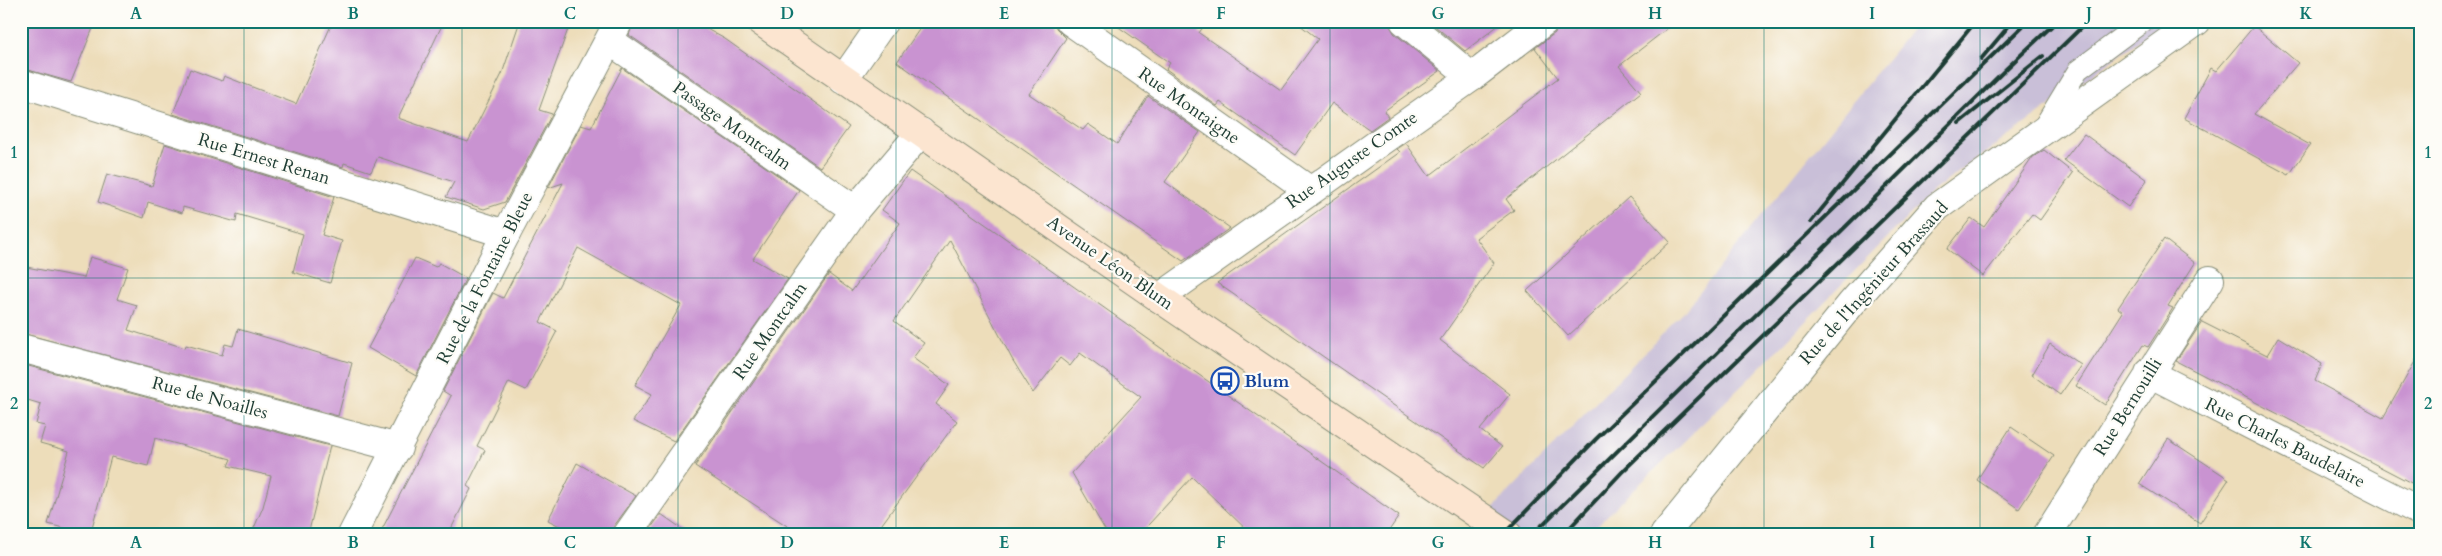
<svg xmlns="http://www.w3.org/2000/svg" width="2442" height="556" viewBox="0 0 2442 556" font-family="Cardo,serif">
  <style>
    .industrial { fill: #c9bfd8 }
    .building { fill: #c993d1 }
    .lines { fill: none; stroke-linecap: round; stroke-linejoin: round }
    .lane-casing { stroke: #868d77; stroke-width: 22 }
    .street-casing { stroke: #868d77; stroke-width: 30 }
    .secondary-casing { stroke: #868d77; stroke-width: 30 }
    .lane { stroke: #fff; stroke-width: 20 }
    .street { stroke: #fff; stroke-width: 28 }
    .secondary { stroke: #fce5d0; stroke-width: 28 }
    .rail { stroke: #1f3d34; stroke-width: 4 }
    .grid { fill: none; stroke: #0f766e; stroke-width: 1; stroke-opacity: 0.55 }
    .labels { text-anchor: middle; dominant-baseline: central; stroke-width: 4.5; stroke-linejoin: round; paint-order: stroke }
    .street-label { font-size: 18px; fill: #1f3d34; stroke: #fdfcf7 }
    .transit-label { font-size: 18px; font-weight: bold; fill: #164399; stroke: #fdfcf7; text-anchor: start }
    .neatline { fill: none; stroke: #0f766e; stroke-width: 2 }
    .grid-label { font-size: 16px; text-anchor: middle; font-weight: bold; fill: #0f766e }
  </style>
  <rect width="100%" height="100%" fill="#fdfcf7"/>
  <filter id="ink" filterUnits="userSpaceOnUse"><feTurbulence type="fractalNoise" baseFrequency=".02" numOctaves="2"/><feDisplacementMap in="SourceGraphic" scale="10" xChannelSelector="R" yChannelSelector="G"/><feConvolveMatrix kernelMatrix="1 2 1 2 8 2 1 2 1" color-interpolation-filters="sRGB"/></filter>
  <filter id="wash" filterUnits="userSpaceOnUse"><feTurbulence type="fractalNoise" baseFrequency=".0096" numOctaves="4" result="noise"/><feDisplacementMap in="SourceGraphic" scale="20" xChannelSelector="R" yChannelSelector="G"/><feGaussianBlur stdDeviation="1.12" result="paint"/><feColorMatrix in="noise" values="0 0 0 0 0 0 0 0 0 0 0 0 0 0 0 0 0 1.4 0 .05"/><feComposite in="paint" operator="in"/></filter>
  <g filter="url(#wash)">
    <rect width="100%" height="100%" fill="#edddba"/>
    <path class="industrial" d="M1918 21H2166L1933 191 1757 371 1587 535H1467L1684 312Z"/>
    <g id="blocks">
      <g class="building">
        <path d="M21 21H96L71 82 21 68Z"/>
        <path d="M333 21H444L398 118 468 142 502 74 520 21H571L539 110 552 114 505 202 484 209 446 197 454 182 378 157 371 172 344 163 343 167 173 114 190 69 222 81 224 76 296 104Z"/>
        <path d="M634 21H692L725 39 849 127 820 167 629 35Z"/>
        <path d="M925 21H1055L1056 28 1066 38 1029 94 1083 130 1088 124 1117 144 1148 96 1200 132 1165 182 1230 228 1183 261 897 62Z"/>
        <path d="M1110 21H1207L1199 33 1281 90 1318 39 1295 21H1389L1394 33 1440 71 1384 111 1388 117 1370 130 1332 103 1295 155 1220 102 1217 106 1166 69 1170 63Z"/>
        <path d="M1429 21H1504L1465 51Z"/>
        <path d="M1560 21H1677L1619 66 1641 92 1506 199 1514 210 1476 238 1494 263 1440 340 1510 394 1480 430 1502 447 1484 468 1217 283 1400 152 1397 149 1406 143 1429 176 1558 78 1535 48 1555 33Z"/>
        <path d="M2254 26 2298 63 2254 114 2310 145 2289 175 2184 118 2211 68 2216 71Z"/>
        <path d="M622 68 799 190 753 259 788 279 674 441 633 421 652 394 635 385 681 305 578 248 540 322 557 331 526 390 509 382 477 446 485 450 467 486 471 489 448 535H379L451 396 443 391 493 293 503 298 563 183 548 188 581 125 591 128Z"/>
        <path d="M2084 134 2147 180 2128 207 2064 160Z"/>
        <path d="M165 144 334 197 322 235 342 241 330 283 293 272 303 234 237 214 236 222 183 207 182 213 148 202 144 218 98 202 107 174 152 186Z"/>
        <path d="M2044 150 2073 173 2040 220 2032 214 1983 276 1947 249 1971 218 1984 227 2033 157Z"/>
        <path d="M910 171 1399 516 1386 535H1252L1192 477 1139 535H1108L1072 473 1141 397 1080 353 1070 366 1060 358 1033 393 1012 359 950 240 894 321 924 343 913 358 949 385 936 404 957 421 874 535H801L695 466 829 274 852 291 900 223 882 210Z"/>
        <path d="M1629 197 1670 242 1568 336 1527 291Z"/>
        <path d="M2164 239 2195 263 2168 306 2173 308 2148 347 2143 345 2105 405 2076 386 2123 312 2118 308Z"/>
        <path d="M90 257 128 268 117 299 137 305 128 330 185 348 186 345 222 355 225 344 233 346 238 329 352 363 338 416 21 333V266L84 278Z"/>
        <path d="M415 258 436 267 439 263 466 278 416 376 368 348Z"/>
        <path d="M2202 322 2267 355 2278 337 2322 364 2315 381 2383 418 2421 351V488L2176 361Z"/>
        <path d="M2050 344 2081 365 2060 395 2032 375Z"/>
        <path d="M21 364 330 446 308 535H251L263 507 271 476 228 466 231 459 155 438 148 466 111 457 90 535 48 524 69 451 40 443 45 426 36 424 41 404 21 398Z"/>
        <path d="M2011 427 2054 456 2019 509 1977 480Z"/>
        <path d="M2168 439 2229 479 2200 523 2139 484Z"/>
        <path d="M577 463 636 496 614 526 612 535H577L548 520Z"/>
        <path d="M661 514 691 535H646Z"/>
      </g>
    </g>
  </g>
  <g filter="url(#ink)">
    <use href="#blocks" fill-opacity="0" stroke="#868d77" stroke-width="1"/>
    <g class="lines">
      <g class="lane-casing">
        <path id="lane" d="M2044 126 2078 70 2144 21"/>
      </g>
      <g class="street-casing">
        <g id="street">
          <path d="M1070 21 1309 190"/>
          <path d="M1404 21 1472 77"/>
          <path d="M610 41 855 210"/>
          <path d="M843 80 884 21"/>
          <path d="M21 83 506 234"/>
          <path d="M1159 298 1472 77 1545 21"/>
          <path d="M21 348 398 448"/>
          <path d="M2149 373 2421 512"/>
          <path d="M352 535 506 234 619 21"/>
          <path d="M627 535 855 210 921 132"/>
          <path d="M1664 535 1851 304 1937 207 2197 21"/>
          <path d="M2047 535 2210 280"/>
        </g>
      </g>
      <g class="secondary-casing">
        <path id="secondary" d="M760 21 1159 298 1508 535"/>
      </g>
      <use href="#lane" class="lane"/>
      <use href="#street" class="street"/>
      <use href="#secondary" class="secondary"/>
      <g class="rail">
        <path d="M1981 59 2013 21"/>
        <path d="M1959 123 2043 56"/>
        <path d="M1811 222 1976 21"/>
        <path d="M1503 535 1596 439 2028 21"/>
        <path d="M1532 535 2007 68 2057 21"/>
        <path d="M1563 535 1623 471 2088 21"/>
      </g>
    </g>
  </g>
  <path class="grid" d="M244 21V535M462 21V535M678 21V535M896 21V535M1112 21V535M1330 21V535M1546 21V535M1764 21V535M1980 21V535M2198 21V535M21 278H2421"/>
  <defs>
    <g id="bus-ring" transform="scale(1.4375)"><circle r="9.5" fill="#fdfcf7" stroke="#1a4fb4" stroke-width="1.5"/><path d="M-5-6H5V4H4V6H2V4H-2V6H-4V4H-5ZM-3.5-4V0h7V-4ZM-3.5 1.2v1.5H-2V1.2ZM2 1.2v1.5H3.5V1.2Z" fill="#1a4fb4"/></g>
  </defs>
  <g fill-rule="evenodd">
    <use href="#bus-ring" x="1225" y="381"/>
  </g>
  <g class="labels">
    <g class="street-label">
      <text transform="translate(1189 106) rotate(35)">Rue Montaigne</text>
      <text transform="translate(732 126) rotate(35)">Passage Montcalm</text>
      <text transform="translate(264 159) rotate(17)">Rue Ernest Renan</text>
      <text transform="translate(1352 160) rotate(-35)">Rue Auguste Comte</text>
      <text transform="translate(1110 263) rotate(35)">Avenue Léon Blum</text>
      <text transform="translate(485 278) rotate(-63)">Rue de la Fontaine Bleue</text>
      <text transform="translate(1874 283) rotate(-48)">Rue de l'Ingénieur Brassaud</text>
      <text transform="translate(770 331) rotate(-55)">Rue Montcalm</text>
      <text transform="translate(210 398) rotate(15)">Rue de Noailles</text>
      <text transform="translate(2128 407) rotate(-58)">Rue Bernouilli</text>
      <text transform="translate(2285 443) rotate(27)">Rue Charles Baudelaire</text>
    </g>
    <g class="transit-label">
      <text x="1244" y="381">Blum</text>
    </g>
  </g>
  <rect width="2442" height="556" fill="none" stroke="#fdfcf7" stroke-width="55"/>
  <rect x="28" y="28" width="2386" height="500" class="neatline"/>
  <g class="grid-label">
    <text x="136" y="19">A</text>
    <text x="353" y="19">B</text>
    <text x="570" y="19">C</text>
    <text x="787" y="19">D</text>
    <text x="1004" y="19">E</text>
    <text x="1221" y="19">F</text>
    <text x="1438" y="19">G</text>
    <text x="1655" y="19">H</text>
    <text x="1872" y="19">I</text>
    <text x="2089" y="19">J</text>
    <text x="2306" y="19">K</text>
    <text x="14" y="158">1</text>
    <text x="2428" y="158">1</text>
    <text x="14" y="409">2</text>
    <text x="2428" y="409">2</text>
    <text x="136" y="548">A</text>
    <text x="353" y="548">B</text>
    <text x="570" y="548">C</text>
    <text x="787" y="548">D</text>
    <text x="1004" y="548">E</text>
    <text x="1221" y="548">F</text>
    <text x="1438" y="548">G</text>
    <text x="1655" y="548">H</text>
    <text x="1872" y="548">I</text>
    <text x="2089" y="548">J</text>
    <text x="2306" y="548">K</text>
  </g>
</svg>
